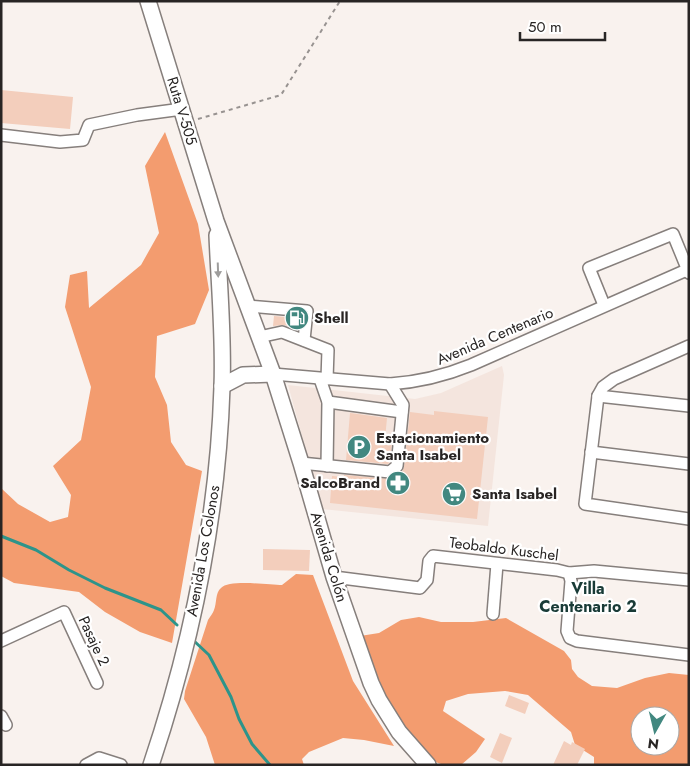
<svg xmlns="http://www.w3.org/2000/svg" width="690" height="766" viewBox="0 0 690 766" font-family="Jost,sans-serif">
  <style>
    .built { fill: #f4e5de }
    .forest { fill: #f39c6f; fill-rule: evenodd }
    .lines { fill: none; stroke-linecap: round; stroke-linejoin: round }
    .stream { stroke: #2d948a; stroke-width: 3 }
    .building { fill: #f3cebc }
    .minor-casing { stroke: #867f7c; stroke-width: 14 }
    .major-casing { stroke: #867f7c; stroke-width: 18 }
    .path { stroke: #989391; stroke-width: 2; stroke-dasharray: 4 4; stroke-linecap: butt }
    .minor { stroke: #fff; stroke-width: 11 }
    .major { stroke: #fff; stroke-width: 15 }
    .oneway { fill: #9e9d9c }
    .labels { text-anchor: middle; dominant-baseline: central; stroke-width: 4.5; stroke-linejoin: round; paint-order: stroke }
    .street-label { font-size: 15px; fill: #282524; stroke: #fff }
    .poi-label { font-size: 15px; font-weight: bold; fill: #282524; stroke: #fff; text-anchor: start }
    .neighbourhood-label { font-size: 16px; font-weight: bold; fill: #193b37; stroke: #fff }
  </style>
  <rect width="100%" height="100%" fill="#f9f2ee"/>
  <path class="built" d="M502 366 504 375 488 526 322 509 288 385 415 399 441 393Z"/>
  <g class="forest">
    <path d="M165 132 198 224 209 290 195 324 157 336 155 377 167 405 171 442 186 465 202 471 172 643 140 632 105 612 79 592 14 583 1 576V488L18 504 50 522 68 517 71 495 53 466 81 440 91 387 65 307 70 275 87 271 89 308 141 265 159 233 145 166Z"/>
    <path d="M296 574 313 575 353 681 394 746 364 740 343 738 309 752 302 759 304 765H215L206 737 184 699 185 691 208 620C210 617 213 613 214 610 217 603 215 593 221 588 229 579 269 585 282 585Z"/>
    <path d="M419 617 441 622H473L506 618 564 651 571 660 572 669 578 677 592 686 617 688 645 678 669 673 689 675V765H594V757L575 745 571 732 528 695 505 691 468 694 446 701 443 711 485 739 476 752 461 765H444L415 755 368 673 360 636 379 633 401 620ZM640 716H670V746H640Z"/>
  </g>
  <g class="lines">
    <g class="stream">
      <path d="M1 536 36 550 69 570 105 588 161 610 177 625"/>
      <path d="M193 640 209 655 231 697 239 719 252 744 270 765"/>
    </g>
  </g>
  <g class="building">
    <path d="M1 90 73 97 70 129 1 123Z"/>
    <path d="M274 316 299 318 298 329 284 325 273 326Z"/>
    <path d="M434 411 488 417 477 519 330 503 332 476 344 477V475L390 479 395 478 402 472 404 467 410 412 434 415Z"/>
    <path d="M350 413 387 418 385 439H392L390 462 388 464 346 460Z"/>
    <path d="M263 549 310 550 309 571 263 570Z"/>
    <path d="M509 695 529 703 525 714 505 706Z"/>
    <path d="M500 733 512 738 502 763 490 757Z"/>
    <path d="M564 741 571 745 572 742 585 749 577 765H553Z"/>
  </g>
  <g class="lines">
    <g class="minor-casing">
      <g id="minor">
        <path d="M1 135 60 142 83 140 89 125 137 115 182 109"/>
        <path d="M604 305 589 268 673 234 689 273"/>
        <path d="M248 306 307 311 304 340"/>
        <path d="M259 337 282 332 328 350 327 379"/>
        <path d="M689 346 614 379 603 387 598 396 585 504 689 519"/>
        <path d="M273 374 390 384C419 382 444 376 471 365L689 269"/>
        <path d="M320 379 328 402 327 466"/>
        <path d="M598 396 689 406"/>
        <path d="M328 402 402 412"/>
        <path d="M591 452 689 464"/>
        <path d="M301 463 390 472 397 466 403 405 390 384"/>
        <path d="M569 573 571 581 567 631 570 638 577 641 689 655"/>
        <path d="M334 577 420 588 427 580 429 561 433 556 557 570 569 573 594 571 689 580"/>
        <path d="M493 614 497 564"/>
        <path d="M1 641 64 612 97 683"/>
        <path d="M1 716 6 725"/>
        <path d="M86 765 99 758 121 765"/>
      </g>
    </g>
    <g class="major-casing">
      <g id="major">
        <path d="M148 1 216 221 273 374 301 463 334 577 371 683 379 700 399 732 428 765"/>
        <path d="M222 386 243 375 273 374"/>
        <path d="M151 765C192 643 218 515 222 387 224 337 219 285 217 235"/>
      </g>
    </g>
    <path class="path" d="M198 119 281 95 340 1"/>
    <use href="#minor" class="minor"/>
    <use href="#major" class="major"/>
  </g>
  <defs><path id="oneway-solid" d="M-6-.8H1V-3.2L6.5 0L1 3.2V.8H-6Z" transform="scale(1.25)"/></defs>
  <use class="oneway" href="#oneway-solid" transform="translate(218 270) rotate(88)"/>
  <defs>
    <g id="fuel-disc" transform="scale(1.25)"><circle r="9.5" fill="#428880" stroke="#fff"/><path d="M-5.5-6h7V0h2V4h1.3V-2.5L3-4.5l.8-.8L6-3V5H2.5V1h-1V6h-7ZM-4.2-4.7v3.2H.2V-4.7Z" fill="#fff"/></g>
    <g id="parking-disc" transform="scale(1.25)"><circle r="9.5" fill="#428880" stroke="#fff"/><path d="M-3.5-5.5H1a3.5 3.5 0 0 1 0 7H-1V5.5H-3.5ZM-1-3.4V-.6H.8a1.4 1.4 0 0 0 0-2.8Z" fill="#fff"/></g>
    <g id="pharmacy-disc" transform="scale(1.25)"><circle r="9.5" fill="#428880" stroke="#fff"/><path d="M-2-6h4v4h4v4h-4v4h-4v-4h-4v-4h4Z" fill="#fff"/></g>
    <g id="supermarket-disc" transform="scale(1.25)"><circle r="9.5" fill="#428880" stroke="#fff"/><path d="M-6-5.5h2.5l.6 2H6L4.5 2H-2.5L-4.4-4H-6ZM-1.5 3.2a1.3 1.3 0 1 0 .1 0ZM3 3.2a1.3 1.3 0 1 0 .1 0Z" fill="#fff"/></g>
  </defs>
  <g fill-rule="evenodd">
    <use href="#fuel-disc" x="297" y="318"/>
    <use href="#parking-disc" x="359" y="447"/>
    <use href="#pharmacy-disc" x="398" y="483"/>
    <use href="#supermarket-disc" x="454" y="494"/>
  </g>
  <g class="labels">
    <g class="street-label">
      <text transform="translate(182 111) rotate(73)">Ruta V-505</text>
      <text transform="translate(495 336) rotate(-23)">Avenida Centenario</text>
      <text transform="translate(504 549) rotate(7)">Teobaldo Kuschel</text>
      <text transform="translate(203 551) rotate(-80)">Avenida Los Colonos</text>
      <text transform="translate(329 557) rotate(73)">Avenida Colón</text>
      <text transform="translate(94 641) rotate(65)">Pasaje 2</text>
    </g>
    <g class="poi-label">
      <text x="314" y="318">Shell</text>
      <text x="376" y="438">Estacionamiento<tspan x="376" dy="17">Santa Isabel</tspan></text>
      <text x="380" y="483" text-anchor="end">SalcoBrand</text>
      <text x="472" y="494">Santa Isabel</text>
    </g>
    <g class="neighbourhood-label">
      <text x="588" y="588">Villa<tspan x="588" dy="18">Centenario 2</tspan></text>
    </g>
  </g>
  <rect width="690" height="766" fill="none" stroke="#282524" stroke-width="5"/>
  <g transform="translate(655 731) rotate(188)"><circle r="24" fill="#ffffff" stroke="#a9a8a7"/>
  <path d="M0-4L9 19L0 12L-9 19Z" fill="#428880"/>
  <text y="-8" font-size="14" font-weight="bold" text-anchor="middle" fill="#282524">N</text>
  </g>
  <path d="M520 32v8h85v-8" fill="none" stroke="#282524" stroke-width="2.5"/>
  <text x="528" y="32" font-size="15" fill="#282524" stroke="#ffffff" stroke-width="4" paint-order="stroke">50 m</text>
</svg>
